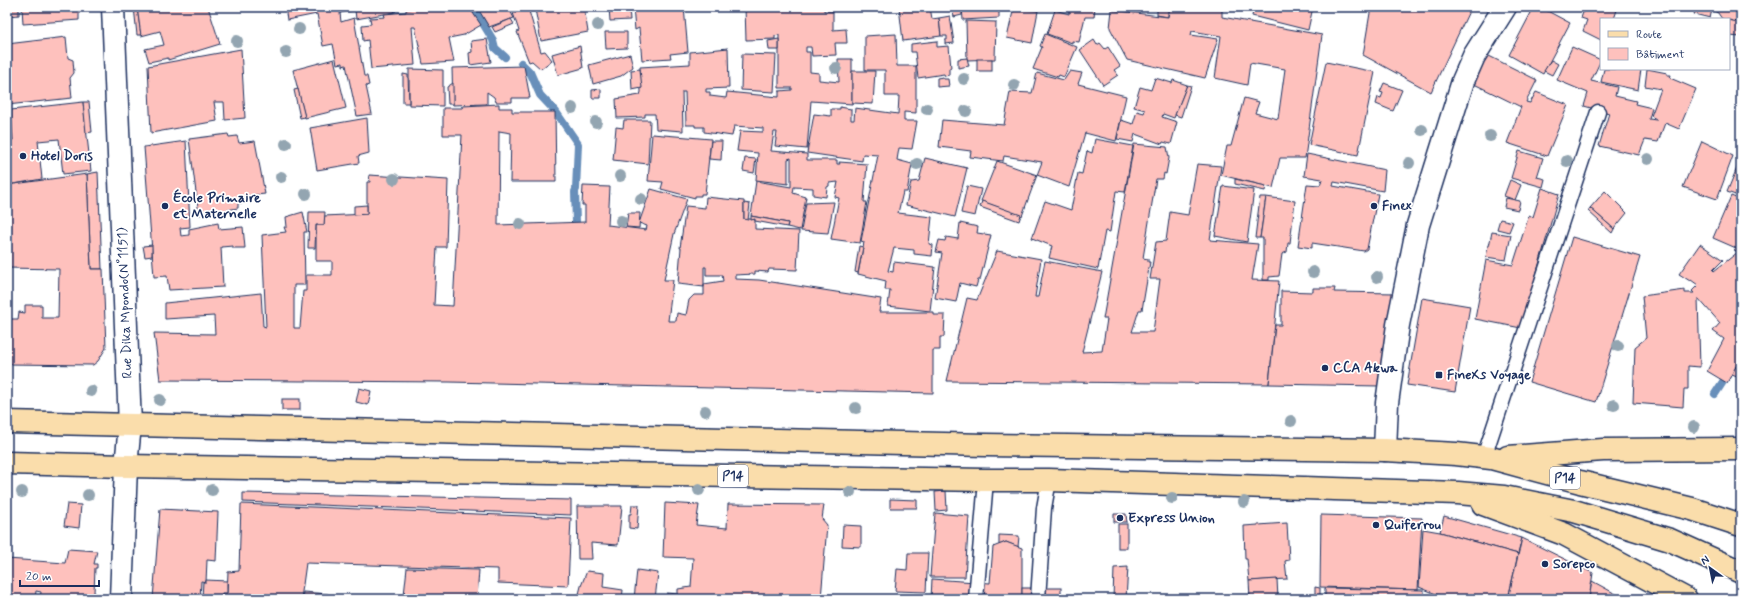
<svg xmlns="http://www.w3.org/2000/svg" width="1748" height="606" viewBox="0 0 1748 606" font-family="Mynerve,sans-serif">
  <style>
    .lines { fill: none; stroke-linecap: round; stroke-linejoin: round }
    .stream { stroke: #688fba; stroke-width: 8 }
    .building { fill: #fec1bd; stroke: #1b2f5e }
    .lane-casing { stroke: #1b2f5e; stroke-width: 17 }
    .street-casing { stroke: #1b2f5e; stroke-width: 25 }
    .primary-casing { stroke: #1b2f5e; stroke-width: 25 }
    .lane { stroke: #fff; stroke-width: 14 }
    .street { stroke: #fff; stroke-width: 22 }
    .primary { stroke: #faddab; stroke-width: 22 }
    .tree { fill: #93a5b1 }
    .poi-dot { fill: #1b2f5e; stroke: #fff; stroke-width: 1.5 }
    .labels { text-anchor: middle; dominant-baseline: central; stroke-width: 3.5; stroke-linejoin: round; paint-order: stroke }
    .shield { fill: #fff; stroke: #5f6d8e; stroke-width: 1 }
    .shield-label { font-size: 13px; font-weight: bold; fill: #1b2f5e }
    .poi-label { font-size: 14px; font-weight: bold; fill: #1b2f5e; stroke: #fff; text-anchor: start }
    .street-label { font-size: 14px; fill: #1b2f5e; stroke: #fff }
  </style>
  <rect width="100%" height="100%" fill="#fff"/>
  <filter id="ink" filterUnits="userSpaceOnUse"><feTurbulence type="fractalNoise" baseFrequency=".025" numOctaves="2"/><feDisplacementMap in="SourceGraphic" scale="8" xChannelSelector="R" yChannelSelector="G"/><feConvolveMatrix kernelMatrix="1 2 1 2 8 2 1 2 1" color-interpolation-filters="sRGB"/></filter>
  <g filter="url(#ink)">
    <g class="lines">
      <g class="stream">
        <path d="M473 7 493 40 495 48 505 57"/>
        <path d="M521 63 530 72 540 95 556 112 578 144 576 189"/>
        <path d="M575 192 576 222"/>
        <path d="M1715 394 1741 354"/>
      </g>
    </g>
    <g class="building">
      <path d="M7 7H19V15L7 16Z"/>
      <path d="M22 7H79V20L23 24Z"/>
      <path d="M134 7H137L141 35H137Z"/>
      <path d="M137 7H208L220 44 168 60V58L149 62 145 49 164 45 160 31 141 36Z"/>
      <path d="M285 7H408L395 10V12L356 19 355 10 340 13 341 22 354 18 364 76H367L369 85 366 86 372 114 357 116 346 65 343 66V63L337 64 333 44 323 46 317 14 287 20Z"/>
      <path d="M417 7H469L481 25 464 35 449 38 454 62 423 64 415 27H412L415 65 371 69 368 40 363 41 362 25 371 24 370 18 385 17 384 14 406 12V10Z"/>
      <path d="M477 7H508L514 18 489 27Z"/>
      <path d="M515 7H584L588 32 541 41 535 9 529 11 541 52 545 51 552 60 541 69 532 61 529 62 517 32 519 31 513 13H516Z"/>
      <path d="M609 7H629L630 20 610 21Z"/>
      <path d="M633 7H684L688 52 670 54 671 58 642 60 639 28 635 30Z"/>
      <path d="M745 7H824V11H833V30L846 29 847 43H835L836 55 812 56 811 47H806V52H810V72L819 73V80L839 82 838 59H852V104L811 101 807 149 775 146 777 132H774L771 151 807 154V160H837V164H840L839 162 867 164 864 202H867L860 243 831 239 839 198 835 197 838 182 829 183V186L827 187 826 197 813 195V188L794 187 793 193 806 197 800 230 787 227 788 223 751 216 756 181 791 187V158L788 159V184L756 180 758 153 737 151 740 131 763 132V128L734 126 732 136 704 132V127H695V125H686L685 92H682L683 131 656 129 655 114H645V117L617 118 616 99 640 95 641 92 640 67 690 64V52L728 48 729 88 706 89V92H710V96L726 98 727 92 779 97V91L792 90V88H779V35L775 36V39L746 40Z"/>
      <path d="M899 7H930L932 19 939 18 941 36 903 41Z"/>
      <path d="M952 7H962V15L954 17Z"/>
      <path d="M962 7H999V18L963 20Z"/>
      <path d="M1014 7 1038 11 1032 43 1007 38Z"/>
      <path d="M1069 7H1095L1094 17H1085L1079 42 1072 41V43L1047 34 1055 10 1069 14Z"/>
      <path d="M1157 7H1168V17L1157 15Z"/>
      <path d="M1170 7H1222V17L1322 35 1305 158H1280L1273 188 1221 175 1227 146H1231L1244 98 1259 102 1255 113 1278 119 1285 69 1250 63 1247 85 1215 78 1221 36 1192 31 1191 35 1218 39 1205 78 1127 60 1110 28 1112 10 1168 17Z"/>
      <path d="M1254 7H1313L1308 30 1252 16Z"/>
      <path d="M1371 7H1471L1431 92 1363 55Z"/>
      <path d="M1534 7H1540L1570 23 1543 74 1509 55Z"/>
      <path d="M1585 7H1618L1614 19H1601V40L1583 31 1587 20 1581 18Z"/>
      <path d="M1697 7H1741V23L1722 19 1718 13 1712 10 1710 18 1694 14Z"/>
      <path d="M950 16 954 43 945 44V40H947V36H941L939 18Z"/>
      <path d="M511 19 514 24 495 32 492 27Z"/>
      <path d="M1729 20 1741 23V37L1729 36Z"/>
      <path d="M966 21 996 22 995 59 967 60Z"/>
      <path d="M605 32H627V48L606 49Z"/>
      <path d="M896 34 897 66H916V113L904 112V121H917L912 149 899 148 897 160 912 164 907 192H903L898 213 932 217 929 244 933 245 932 256 914 254V250L894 248 888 271 893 272 894 262 935 267 930 311 888 306 890 290H885L886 281 858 274 864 242 861 241 878 155 863 154 862 161 807 153 814 114 831 116V109H840V107L851 109V120H854L855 108 898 114 899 96H885V70H865V36Z"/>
      <path d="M1045 34 1077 47 1064 77 1059 75 1058 77 1033 69 1042 47 1040 46Z"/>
      <path d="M66 37 68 58 73 60 74 73 70 78 72 98 7 105V44Z"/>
      <path d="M487 39 491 62 470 65 469 53 472 52 471 41Z"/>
      <path d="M779 39V50H769L768 41Z"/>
      <path d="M1094 40 1097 45 1100 43 1105 49 1108 47 1120 66 1114 70 1118 75 1103 85 1080 50Z"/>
      <path d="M937 41V47L949 46 951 68H949V75L945 76 944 74 918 78 915 52H911V44Z"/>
      <path d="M580 46 583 68 558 75 552 54Z"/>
      <path d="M1572 47 1601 60 1591 81 1617 87 1615 96 1636 101 1635 104 1652 108 1649 119 1656 120V119L1651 116 1661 89 1645 86 1647 69 1667 73V75H1671L1670 78 1696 89 1679 129 1665 123 1658 142 1645 140 1639 155 1599 146 1609 113 1584 106 1588 93 1557 80Z"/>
      <path d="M241 49 245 118 225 120 224 102H214L217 121 151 133 148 66Z"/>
      <path d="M630 54 633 67 621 76 593 84 589 65Z"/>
      <path d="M742 54 776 55 774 92 741 90Z"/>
      <path d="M1485 54 1537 80 1526 102 1530 103 1536 92 1568 105 1547 156 1507 143 1521 107 1470 82Z"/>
      <path d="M967 58 969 66 958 68V59Z"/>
      <path d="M334 59 346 108 305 118 293 70Z"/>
      <rect x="977" y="59" width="15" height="12"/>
      <path d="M1551 60 1558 64 1552 75 1544 71Z"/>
      <path d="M1326 62 1375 72 1358 155 1309 145Z"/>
      <path d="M524 66 530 98H512V102H496L494 97 487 92V104L453 105 452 68Z"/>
      <path d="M409 69 443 70V106L409 105Z"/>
      <path d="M640 69 642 88 632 90 631 70Z"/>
      <path d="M1604 69H1641L1638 90 1601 82Z"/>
      <path d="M852 71H875L873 104 852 103Z"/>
      <path d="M1070 71 1082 73 1078 84 1126 96 1116 141 1085 133 1069 187 1037 175 1042 162 1004 156 1003 161 970 157 971 151 939 147 942 120 1004 125 1010 92 1032 93 1037 73 1064 80Z"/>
      <path d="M403 74 408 75 409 103H403Z"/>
      <path d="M943 77 944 79H948L949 86 937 87V78Z"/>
      <path d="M1155 78 1172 83 1173 80 1187 85 1174 118 1163 114 1162 117 1177 122 1171 144 1163 142 1162 144 1135 134 1133 142 1117 139 1121 120 1133 124 1137 111 1144 113 1145 110 1134 107 1140 87 1151 90Z"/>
      <path d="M453 83V104H448L447 87Z"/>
      <path d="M1384 83 1402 90 1393 111 1376 104 1378 97 1381 98 1383 93 1380 92Z"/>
      <path d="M1187 85 1191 86 1181 117 1175 115Z"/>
      <path d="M298 89 305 117 300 118 294 90Z"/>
      <path d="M601 89V98H592V90Z"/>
      <path d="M83 102 91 171 63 174 59 139 38 141 42 179 8 185 7 140H13L11 110Z"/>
      <path d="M83 102H89L92 132 86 133Z"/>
      <path d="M499 104V108H512V112H555L556 182H510L511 133 499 131 498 225 585 222V205H582L583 186 610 187 608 225 646 230 647 226 639 223 651 189 687 199 674 234 664 280H673L668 321H676L677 313 686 315 689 300 694 295H704V284L723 281 722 275H706V267H704V287L678 284 681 248H680L686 206 705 208 706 197 744 201V219H755V229L799 231 797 270 769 269 768 272 755 271V274L735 275V279L759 280 881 299 879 312H934V315H945L944 337H940V350H933V393L449 382 160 380 154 333 215 334 214 316 165 319V303L261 293 263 326 266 327 262 235 286 232 284 227H287L286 217 303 212 307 232H304L305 285H294V328H300L303 291H306V275H332V261H316V225H324V216L367 214V182H370L369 175 448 180 446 247H437L434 305 453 306 462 135H443V108H462L463 106Z"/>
      <path d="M367 118 369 153 358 156 359 163 317 170 310 128Z"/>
      <path d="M624 120H650L648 164 613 160 616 127 623 128Z"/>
      <path d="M228 134 229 137 237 136 239 143 255 141 265 194 247 196V201L238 204V208L199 215 189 139Z"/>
      <path d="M652 134 711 139 705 194H701V196H695V198L661 189 663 182 648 181Z"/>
      <path d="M1095 139 1133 146 1125 192 1116 191 1110 232 1105 231 1098 269 1049 258 1052 246 1032 238 1045 201 1071 210 1078 173 1082 174 1087 151 1092 153Z"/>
      <path d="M186 141 190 227 180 228 181 236 189 235V229L218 223 219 229 243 227 245 248H233V246L221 247 223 287 169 290 167 276 154 277 144 147Z"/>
      <path d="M711 141H722L721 160 709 159Z"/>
      <path d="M1702 141 1733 156 1717 199 1683 187Z"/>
      <path d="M1134 144 1167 147 1169 158 1166 174 1164 173 1163 179H1156L1143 258 1148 259V262H1150L1142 310H1139L1132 332H1153L1160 279H1150L1156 242 1166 241 1170 212 1188 215 1197 164 1221 166 1210 240 1258 244 1252 280 1279 281 1269 384 947 381 967 298 977 300 997 251 1041 259 1035 297H1038L1045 261 1102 272 1082 352 1102 351 1107 319H1103Z"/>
      <path d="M1519 151 1543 158 1537 177 1545 179 1543 187 1511 178Z"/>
      <path d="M1307 154 1385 170 1383 191 1334 182 1333 186 1378 194 1367 249 1364 251 1312 243V248L1298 246 1307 184 1320 185 1322 179 1304 176Z"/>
      <path d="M745 158 756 159 754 173 743 171Z"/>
      <path d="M925 158 967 168 955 217 906 205 911 182 919 181Z"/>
      <path d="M997 161 1037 175 1022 216 981 201Z"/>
      <path d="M1739 163 1741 164V197L1727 192Z"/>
      <path d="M98 172 102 269H91L87 174Z"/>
      <path d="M87 174 91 269H103L106 348 98 361 93 365 7 364V319H18L19 312 25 313V305H42V318H58L59 269 7 268V185Z"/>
      <path d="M1235 179 1266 186 1265 191 1235 184Z"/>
      <path d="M1510 180 1521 185 1515 200 1504 196Z"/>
      <path d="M967 186 981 189 975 216 961 213Z"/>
      <path d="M1223 186 1254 190 1247 242 1215 236Z"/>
      <path d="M1542 188 1559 194 1521 328 1475 319 1486 260 1513 265 1529 215 1533 217Z"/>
      <path d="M1605 191 1627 213 1614 229 1590 208Z"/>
      <path d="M1731 196 1741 200 1740 359 1727 383 1707 371 1724 339 1713 331 1720 323 1698 298 1700 367 1688 366V389H1684L1683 407 1633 403 1635 347 1646 338 1642 296 1685 290V293H1694L1692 291 1698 285 1691 280 1690 281 1679 274 1700 244 1723 260 1713 270 1714 271 1738 252 1734 250 1736 248 1713 238Z"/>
      <path d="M1260 197H1266L1260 238H1255Z"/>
      <path d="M1266 197 1295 201 1290 243H1288L1287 252 1282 254 1279 276 1269 277V280H1263V238H1260Z"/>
      <path d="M1506 198 1520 201 1518 210 1504 207Z"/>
      <path d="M982 201 1021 215 1019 221 980 207Z"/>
      <path d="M834 202 828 233 801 231 806 203Z"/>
      <path d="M744 203 750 204 748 220 744 219Z"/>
      <path d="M367 205V214L354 215V206Z"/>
      <path d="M1590 208 1614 229 1612 233 1588 211Z"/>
      <path d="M309 212H325L324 225H316L315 248H308Z"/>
      <path d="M628 213H640L639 228 626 227Z"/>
      <path d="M751 216 788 223 787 227 755 221V219L751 220Z"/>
      <path d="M1500 219 1513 222 1509 232 1497 229Z"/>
      <path d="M960 223 978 227 977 233 991 235 980 280H978L976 287 960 283 956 302 935 298 942 253 936 252 939 240 945 241 946 237 958 239Z"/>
      <path d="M1492 232 1511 235 1506 260 1486 257 1488 246H1489Z"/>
      <path d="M1572 237 1640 257 1596 402 1529 382Z"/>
      <path d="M152 245V256L145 257 143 246Z"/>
      <path d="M859 246 863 247 858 273 855 272Z"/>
      <path d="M1313 288H1335L1334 292 1396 293 1379 386 1269 384 1275 325H1281V291L1313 292Z"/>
      <path d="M1422 298 1470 306 1455 392 1407 385Z"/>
      <path d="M1740 359 1741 370 1737 376 1732 374Z"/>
      <path d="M359 388 371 391 368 405 356 402Z"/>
      <rect x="282" y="399" width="18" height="11"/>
      <path d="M946 491 947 510 936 511 935 492Z"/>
      <path d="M243 493 571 500V515L243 502Z"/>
      <path d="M890 499 917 500V508H890Z"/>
      <path d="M665 503 699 505 696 525 727 528 728 504 824 505 822 519 827 525 821 599H666L667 593 678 594V589L691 587 693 558 663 557Z"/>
      <path d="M67 504 81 505 79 528 64 526Z"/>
      <path d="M241 504 571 518 568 586 498 583V569L306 563 301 599H221L222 593H227L228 572 239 571Z"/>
      <path d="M632 505H639L637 529 629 528V514H631Z"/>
      <path d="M577 506H622L618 545 591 543 592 559H578Z"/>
      <path d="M160 509 218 512 216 561 207 560 206 582 201 581 200 599H153Z"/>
      <path d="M935 513 969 516 965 577H930Z"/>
      <path d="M1114 514H1126L1127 522H1114Z"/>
      <path d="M1321 515 1422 518 1418 590 1320 587Z"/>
      <path d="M1444 516 1522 538 1518 554 1440 532Z"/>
      <path d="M1287 523 1289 560 1285 561 1287 579 1249 581 1247 559H1245L1244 526Z"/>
      <rect x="1118" y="524" width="9" height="24"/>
      <path d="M843 525 861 526V547L842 546Z"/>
      <path d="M1423 529 1440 532 1518 554 1508 599H1448L1419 587Z"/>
      <path d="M999 535 1019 536 1018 547 1006 542 999 545Z"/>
      <path d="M1522 538 1593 573 1589 599H1508Z"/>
      <path d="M1006 542 1022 548V599H931L932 579 990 583 993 547Z"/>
      <path d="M68 549 97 551 94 564H97V568H95L94 593H96V599H40L41 592 36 591 35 599H7V559L65 563Z"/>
      <path d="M908 553H928L926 592 895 591 897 569 907 570Z"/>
      <path d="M1128 567 1126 599H1113L1114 568Z"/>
      <path d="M407 568 479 570 477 598 404 595Z"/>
      <path d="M637 570 658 573 655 599H634Z"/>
      <path d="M587 571 604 573 603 587 623 590 622 599H551L552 596 578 598 581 586Z"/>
      <path d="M1277 579 1278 599H1250L1249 581Z"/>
      <path d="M206 580 227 581V593H222L221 598 202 597 203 582H206Z"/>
      <path d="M1592 581 1625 599H1589Z"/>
      <path d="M1315 587 1320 588V599H1315Z"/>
      <rect x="1022" y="588" width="39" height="11"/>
      <path d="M1325 588 1424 590V599H1325Z"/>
      <path d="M303 592 328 594 327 599H302Z"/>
      <path d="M482 597 497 599H482Z"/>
    </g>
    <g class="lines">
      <g class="lane-casing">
        <g id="lane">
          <path d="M1484 457 1598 112"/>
          <path d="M976 599 986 480"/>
          <path d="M1038 599 1044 508 1049 480"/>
        </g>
      </g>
      <g class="street-casing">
        <g id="street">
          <path d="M113 7 130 425 126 466 121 599"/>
          <path d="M1385 450 1387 403 1398 325 1418 225 1463 81 1474 56 1505 7"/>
        </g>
      </g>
      <g class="primary-casing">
        <g id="primary">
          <path d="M7 422 986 445 1385 450 1456 454 1491 458 1580 482 1692 509 1741 525"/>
          <path d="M1508 457 1603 450 1741 449"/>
          <path d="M7 463 126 466 986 480H1049L1458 493 1504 497 1574 511 1670 540 1741 572"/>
          <path d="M1483 504 1564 534 1686 599"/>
        </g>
      </g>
      <use href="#lane" class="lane"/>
      <use href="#street" class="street"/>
      <use href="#primary" class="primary"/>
    </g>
    <g class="tree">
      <circle cx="598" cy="25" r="6"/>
      <circle cx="299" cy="29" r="6"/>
      <circle cx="237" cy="41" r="6"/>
      <circle cx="286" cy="52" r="6"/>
      <circle cx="836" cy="68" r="6"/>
      <circle cx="964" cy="79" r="6"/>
      <circle cx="1014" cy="85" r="6"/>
      <circle cx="572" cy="108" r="6"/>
      <circle cx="927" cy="109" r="6"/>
      <circle cx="966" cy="111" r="6"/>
      <circle cx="596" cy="122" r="6"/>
      <circle cx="1422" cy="130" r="6"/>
      <circle cx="1490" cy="136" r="6"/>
      <circle cx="286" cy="144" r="6"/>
      <circle cx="1648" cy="159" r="6"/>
      <circle cx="1567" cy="161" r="6"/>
      <circle cx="1409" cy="163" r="6"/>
      <circle cx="917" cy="164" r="6"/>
      <circle cx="620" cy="176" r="6"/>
      <circle cx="281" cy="177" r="6"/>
      <circle cx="394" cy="179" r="6"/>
      <circle cx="306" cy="194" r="6"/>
      <circle cx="641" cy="199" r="6"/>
      <circle cx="621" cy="221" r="6"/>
      <circle cx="520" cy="224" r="6"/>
      <circle cx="1313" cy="272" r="6"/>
      <circle cx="1377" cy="277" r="6"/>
      <circle cx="1618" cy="346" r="6"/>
      <circle cx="91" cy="391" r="6"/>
      <circle cx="160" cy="400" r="6"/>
      <circle cx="1614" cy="405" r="6"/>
      <circle cx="856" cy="408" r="6"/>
      <circle cx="705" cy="411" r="6"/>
      <circle cx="1291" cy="421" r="6"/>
      <circle cx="1694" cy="427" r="6"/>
      <circle cx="212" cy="490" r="6"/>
      <circle cx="699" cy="490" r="6"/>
      <circle cx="22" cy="492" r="6"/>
      <circle cx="850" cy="492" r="6"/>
      <circle cx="88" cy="495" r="6"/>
      <circle cx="1172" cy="498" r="6"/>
      <circle cx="1244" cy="502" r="6"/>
    </g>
  </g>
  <g class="poi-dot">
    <circle cx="23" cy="156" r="4"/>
    <circle cx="165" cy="206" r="4"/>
    <circle cx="1374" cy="206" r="4"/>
    <circle cx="1325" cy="368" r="4"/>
    <rect x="1435" y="371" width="8" height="8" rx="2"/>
    <circle cx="1120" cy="518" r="4"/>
    <circle cx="1376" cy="525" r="4"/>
    <circle cx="1545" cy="564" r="4"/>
  </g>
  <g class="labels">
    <g class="shield">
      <rect x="718" y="465" width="30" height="22" rx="3"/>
      <rect x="1550" y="467" width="30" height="22" rx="3"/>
    </g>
    <g class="shield-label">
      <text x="733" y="476">P14</text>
      <text x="1565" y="478">P14</text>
    </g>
    <g class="poi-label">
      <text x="31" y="156">Hotel Doris</text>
      <text x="173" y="198">École Primaire<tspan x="173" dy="16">et Maternelle</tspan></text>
      <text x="1382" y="206">Finex</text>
      <text x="1333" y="368">CCA Akwa</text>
      <text x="1447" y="375">FineXs Voyage</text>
      <text x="1128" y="518">Express Union</text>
      <text x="1384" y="525">Quiferrou</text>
      <text x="1553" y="564">Sorepco</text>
    </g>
    <g class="street-label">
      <text transform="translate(125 303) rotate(-92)">Rue Dika Mpondo(N°1151)</text>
    </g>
  </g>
  <rect width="1748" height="606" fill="none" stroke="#fff" stroke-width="24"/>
  <rect x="12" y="12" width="1724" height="582" fill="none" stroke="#1b2f5e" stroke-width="1.5" filter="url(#ink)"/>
  <rect x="1600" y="18" width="130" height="52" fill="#ffffff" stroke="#a4acbf"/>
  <rect x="1608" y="31" width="20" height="6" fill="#faddab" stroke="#a4acbf"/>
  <text x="1636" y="38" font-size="12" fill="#1b2f5e">Route</text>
  <rect x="1608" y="48" width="20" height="12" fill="#fec1bd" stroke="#a4acbf"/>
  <text x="1636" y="58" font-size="12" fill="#1b2f5e">Bâtiment</text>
  <g transform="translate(1710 568) rotate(327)" stroke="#ffffff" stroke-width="3" paint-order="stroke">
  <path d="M0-3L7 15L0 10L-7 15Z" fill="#1b2f5e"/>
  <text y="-6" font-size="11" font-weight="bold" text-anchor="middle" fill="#1b2f5e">N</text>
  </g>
  <path d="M20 580v6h79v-6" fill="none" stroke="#1b2f5e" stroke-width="2"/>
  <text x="26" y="580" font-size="12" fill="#1b2f5e" stroke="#ffffff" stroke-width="3" paint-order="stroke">20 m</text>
</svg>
